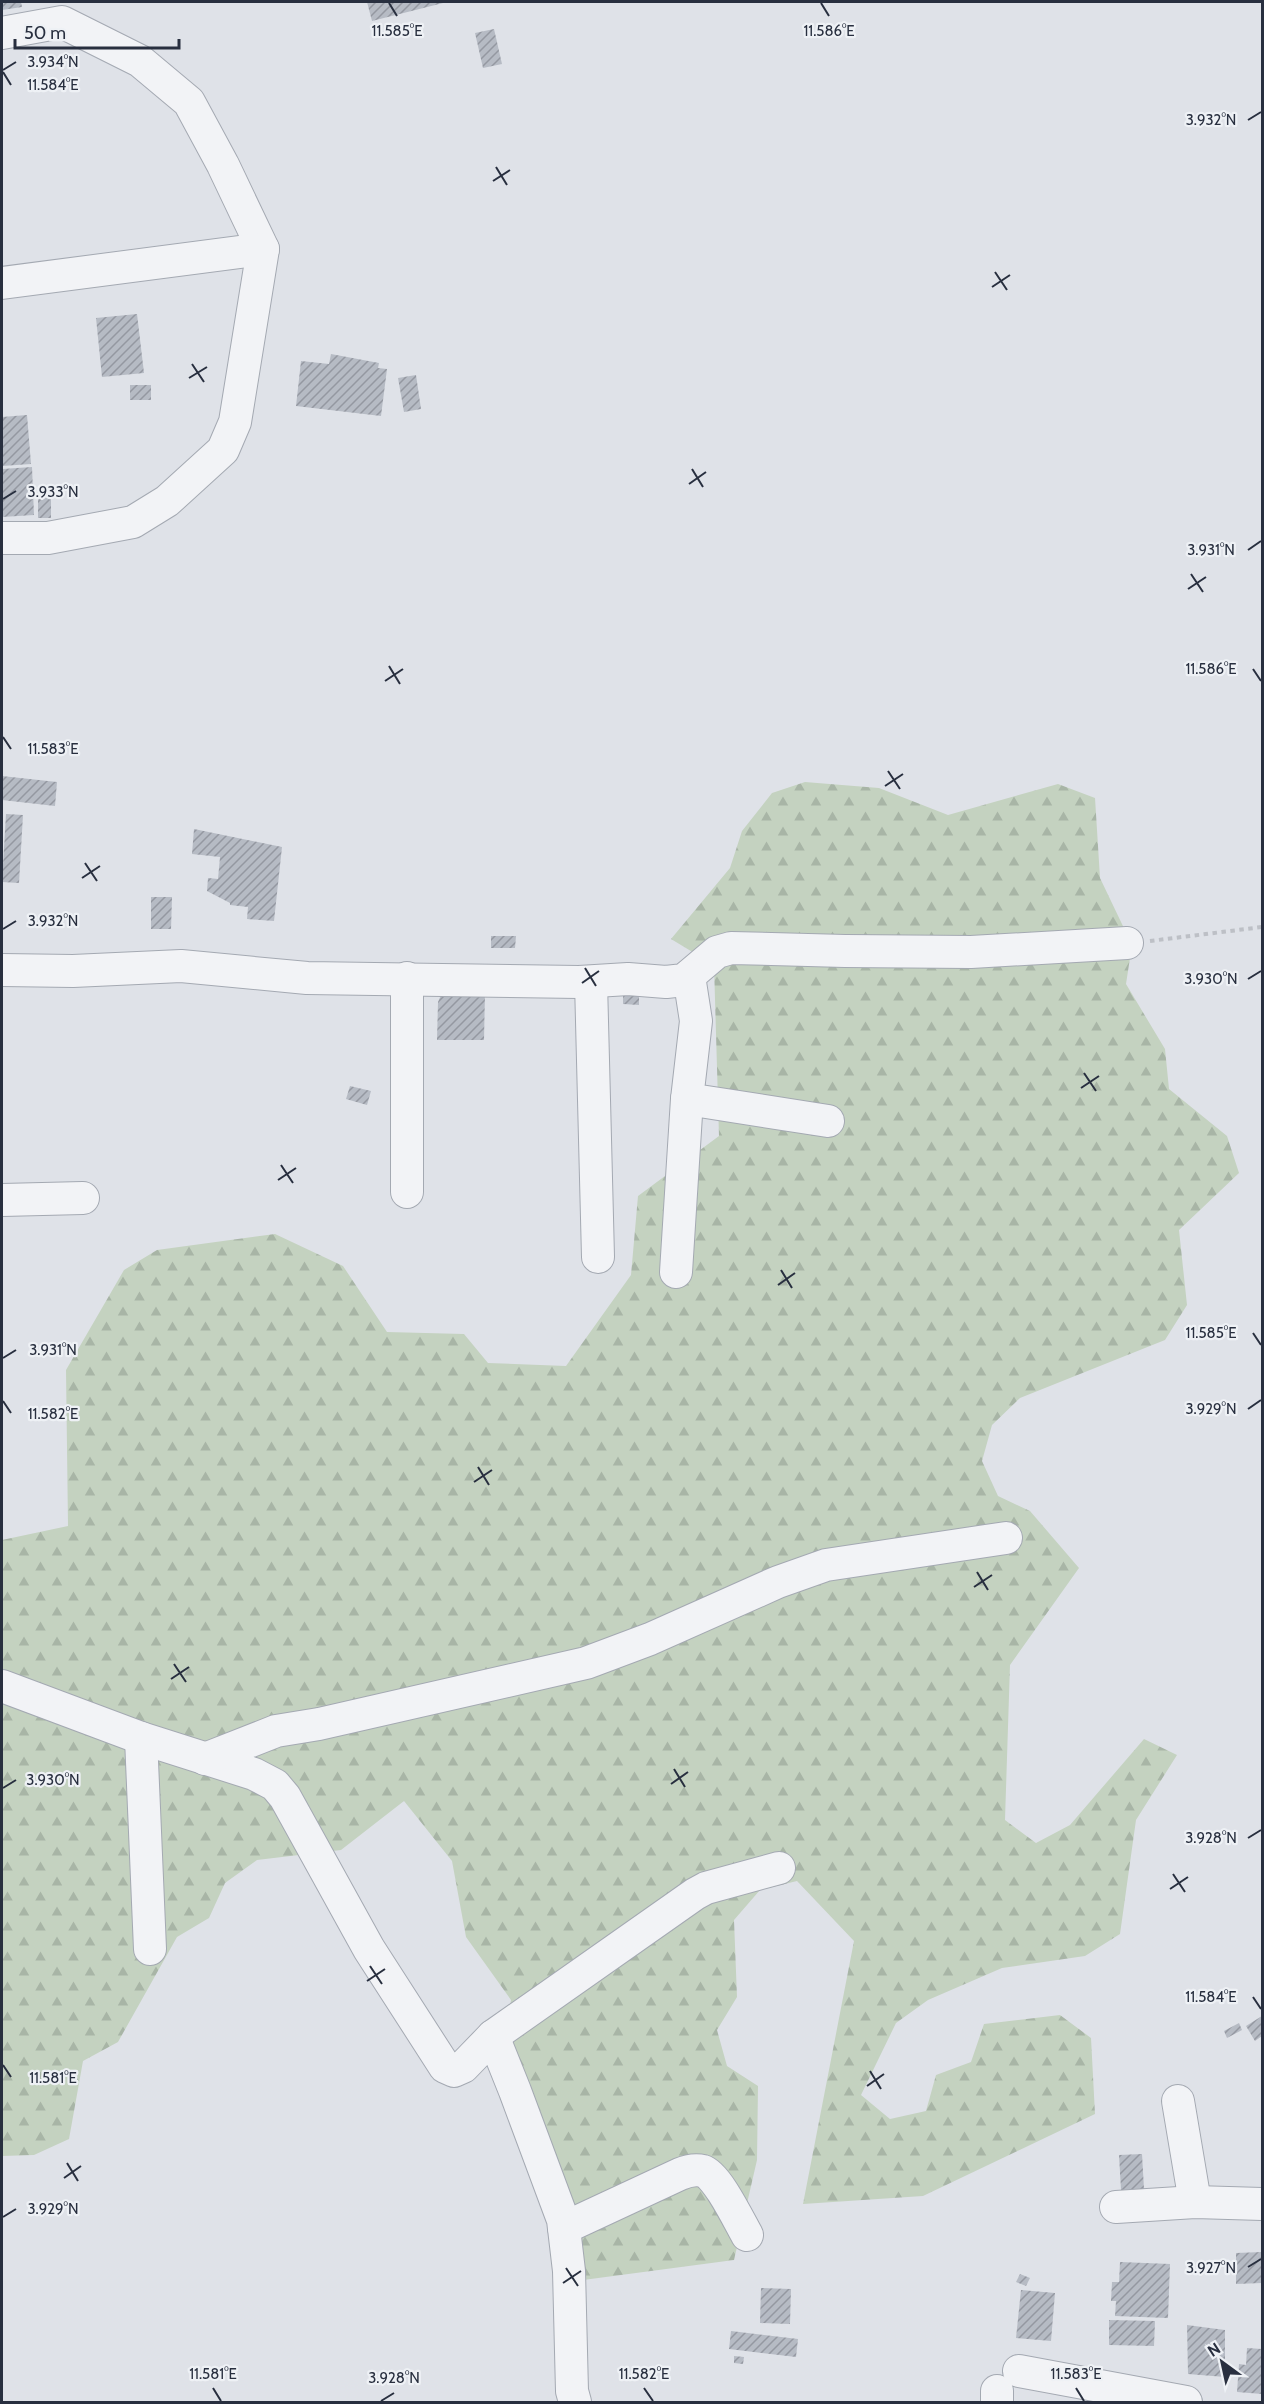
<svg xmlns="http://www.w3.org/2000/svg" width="1264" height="2404" viewBox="0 0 1264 2404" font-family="Cabin,sans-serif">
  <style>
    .forest { fill: url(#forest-firs) }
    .building { fill: url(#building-hatch) }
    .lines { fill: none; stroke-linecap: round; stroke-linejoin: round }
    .minor-casing { stroke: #a4a9b2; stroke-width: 34 }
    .path { stroke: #bdc0c6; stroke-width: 4; stroke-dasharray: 4.5 4.5; stroke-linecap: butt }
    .minor { stroke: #f2f3f6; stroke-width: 32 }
    .ticks { fill: none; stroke: #282f3f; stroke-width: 2 }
    .ticks-label { font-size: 15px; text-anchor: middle; fill: #282f3f; stroke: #eef1f5; stroke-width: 4.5; stroke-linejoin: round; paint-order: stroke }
  </style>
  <defs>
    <pattern id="forest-firs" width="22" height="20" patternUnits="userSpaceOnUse" patternTransform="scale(1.5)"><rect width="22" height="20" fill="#c4d2c0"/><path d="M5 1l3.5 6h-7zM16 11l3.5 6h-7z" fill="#a8b5a6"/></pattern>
    <pattern id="building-hatch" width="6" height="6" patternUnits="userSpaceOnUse" patternTransform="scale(1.5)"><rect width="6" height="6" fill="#b6bbc4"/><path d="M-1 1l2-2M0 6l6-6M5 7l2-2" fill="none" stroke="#9498a1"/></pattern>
  </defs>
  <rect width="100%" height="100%" fill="#dfe2e8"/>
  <path class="forest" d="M805 782 879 788 948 815 1058 784 1095 798 1100 878 1132 945 1126 984 1165 1049 1169 1089 1227 1136 1239 1173 1179 1230 1187 1305 1165 1340 1020 1398 992 1425 982 1461 998 1496 1030 1511 1079 1568 1010 1665 1005 1820 1036 1843 1070 1825 1144 1739 1177 1755 1136 1820 1120 1934 1085 1956 1002 1968 928 2000 896 2023 861 2095 890 2119 926 2111 936 2075 971 2062 984 2024 1060 2015 1091 2038 1095 2114 923 2196 803 2204 854 1941 797 1881 760 1890 734 1920 737 1997 717 2030 727 2066 758 2086 757 2160 734 2260 553 2284 575 2207 498 2078 511 2000 466 1937 452 1861 404 1801 341 1850 257 1860 225 1883 209 1918 177 1937 118 2042 83 2061 69 2139 34 2155 2 2156V1540L68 1526 66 1370 124 1270 157 1250 275 1234 343 1266 387 1332 464 1334 488 1363 566 1366 631 1275 638 1196 719 1136 714 965 671 939 730 868 742 831 772 793Z"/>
  <g class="building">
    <path d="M2 2H21L22 7 2 10Z"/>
    <path d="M367 2H447L372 21Z"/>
    <path d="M494 29 502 64 483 68 475 33Z"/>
    <path d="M137 314 144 373 102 377 96 318Z"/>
    <path d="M331 354 379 363 378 368 387 369 381 416 296 406 301 361 329 364Z"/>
    <path d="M416 375 421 409 404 412 398 378Z"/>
    <rect x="130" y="385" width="21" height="15"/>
    <path d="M27 415 31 464 2 466V417Z"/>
    <path d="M32 467 34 515 2 517V469Z"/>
    <rect x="38" y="491" width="13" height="27"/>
    <path d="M2 776 57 782 55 806 2 800Z"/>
    <path d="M6 814 23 815 19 883 2 882Z"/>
    <path d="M194 829 282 847 274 921 247 919 248 907 230 905V903L207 891 208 878 218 879 220 857 192 854Z"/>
    <path d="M151 897H172L171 929H151Z"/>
    <path d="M491 936H516L515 948H491Z"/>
    <path d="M623 992 639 993V1005L623 1004Z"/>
    <path d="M485 993 484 1040H437L438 1002 441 995Z"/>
    <path d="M350 1086 371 1091 367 1105 346 1099Z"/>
    <path d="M1262 2016V2036L1255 2041 1246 2026Z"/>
    <path d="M1239 2023 1242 2030 1227 2038 1224 2031Z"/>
    <path d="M1142 2154 1144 2189 1121 2190 1119 2155Z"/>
    <path d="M1262 2252V2283L1236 2284V2253Z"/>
    <path d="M1120 2262 1170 2264 1168 2318 1115 2316 1116 2301H1111L1112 2282H1119Z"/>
    <path d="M1020 2274 1030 2278 1026 2286 1016 2282Z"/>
    <path d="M761 2288 791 2289 790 2324 760 2323Z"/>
    <path d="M1021 2290 1055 2293 1051 2341 1016 2338Z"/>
    <path d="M1109 2320 1155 2321 1154 2346 1109 2345Z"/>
    <path d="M1187 2325 1225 2330V2377L1188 2374Z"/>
    <path d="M731 2331 798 2339 796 2357 729 2349Z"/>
    <path d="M1247 2348 1262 2349V2394L1237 2392 1239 2364 1246 2365Z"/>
    <path d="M734 2356 744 2357 743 2364 734 2363Z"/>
  </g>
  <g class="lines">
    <g class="minor-casing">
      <g id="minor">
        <path d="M2 33 62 22 140 61 189 102 223 165 263 249 235 422 223 450 167 501 133 522 48 538H2"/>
        <path d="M2 283 263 249"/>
        <path d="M2 970 73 971 181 966 307 978 579 982 628 979 666 982 684 980 717 952 731 948 845 951 971 952 1127 943"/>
        <path d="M689 976 696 1021 687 1099 828 1121"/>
        <path d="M407 978V1192"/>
        <path d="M591 982 598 1257"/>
        <path d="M2 1200 83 1198"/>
        <path d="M676 1272 687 1099"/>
        <path d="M2 1686 141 1738 254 1774 275 1785 285 1797 369 1949 445 2067 454 2071 463 2067 493 2036 515 2091 563 2220 569 2271 572 2391 575 2402"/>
        <path d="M141 1738 150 1949"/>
        <path d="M205 1759 276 1731 319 1724 586 1663 650 1639 778 1582 826 1565 1006 1538"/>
        <path d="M493 2036 695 1894 706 1888 779 1868"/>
        <path d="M1178 2101 1195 2202"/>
        <path d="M1116 2207 1195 2202 1262 2204"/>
        <path d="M564 2228 680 2174C687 2171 695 2169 703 2171 717 2175 739 2221 747 2235"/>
        <path d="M1019 2371 1186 2402"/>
        <path d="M997 2391V2402"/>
      </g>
    </g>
    <path class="path" d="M1150 941 1262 927"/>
    <use href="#minor" class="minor"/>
  </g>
  <path class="ticks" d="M389 3 397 16M821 3 829 16M3 70 16 62M3 72 11 85M1248 120 1261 112M496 167 507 185M493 181 510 170M995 272 1007 290M992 287 1010 275M192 364 204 382M189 378 207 367M692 469 703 487M689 484 706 472M3 499 16 491M1248 550 1261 541M1191 574 1203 592M1188 589 1206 577M389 666 400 684M1253 669 1261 681M385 681 403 669M3 737 11 749M888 771 900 789M885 786 903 774M85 863 97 881M82 878 100 866M3 929 16 921M585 968 596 986M1248 979 1261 971M582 983 599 971M1084 1073 1096 1091M1081 1088 1099 1076M281 1165 293 1183M278 1180 296 1168M781 1270 792 1288M778 1285 795 1273M1253 1333 1261 1345M3 1358 16 1350M3 1401 11 1413M1248 1409 1261 1400M478 1467 489 1485M474 1482 492 1470M977 1572 988 1590M974 1587 992 1575M174 1664 186 1682M171 1679 189 1667M674 1769 685 1787M671 1784 688 1772M3 1788 16 1780M1248 1838 1261 1830M1173 1874 1185 1892M1170 1889 1188 1877M370 1966 382 1984M367 1981 385 1969M1253 1997 1261 2009M3 2065 11 2077M870 2071 881 2089M867 2086 884 2074M67 2163 78 2181M64 2178 81 2166M3 2217 16 2209M1248 2267 1261 2259M566 2268 578 2286M563 2283 581 2271M213 2388 221 2401M644 2388 653 2401M1076 2388 1084 2401M381 2401 394 2393"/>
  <g class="ticks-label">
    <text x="397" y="36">11.585°E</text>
    <text x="829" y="36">11.586°E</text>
    <text x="53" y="67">3.934°N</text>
    <text x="53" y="90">11.584°E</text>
    <text x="1211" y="125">3.932°N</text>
    <text x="53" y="497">3.933°N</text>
    <text x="1211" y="555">3.931°N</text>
    <text x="1211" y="674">11.586°E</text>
    <text x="53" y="754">11.583°E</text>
    <text x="53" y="926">3.932°N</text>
    <text x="1211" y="984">3.930°N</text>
    <text x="1211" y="1338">11.585°E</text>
    <text x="53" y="1355">3.931°N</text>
    <text x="1211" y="1414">3.929°N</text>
    <text x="53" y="1419">11.582°E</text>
    <text x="53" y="1785">3.930°N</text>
    <text x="1211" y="1843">3.928°N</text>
    <text x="1211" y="2002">11.584°E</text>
    <text x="53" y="2083">11.581°E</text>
    <text x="53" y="2214">3.929°N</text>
    <text x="1211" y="2273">3.927°N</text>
    <text x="213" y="2379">11.581°E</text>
    <text x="644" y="2379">11.582°E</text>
    <text x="1076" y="2379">11.583°E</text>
    <text x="394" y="2383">3.928°N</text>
  </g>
  <rect width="1264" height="2404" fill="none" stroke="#282f3f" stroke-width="6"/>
  <g transform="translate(1222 2362) rotate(327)" stroke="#eef1f5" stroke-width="4.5" paint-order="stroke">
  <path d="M0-4.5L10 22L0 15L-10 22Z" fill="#282f3f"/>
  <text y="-9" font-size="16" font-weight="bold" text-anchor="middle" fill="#282f3f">N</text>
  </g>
  <path d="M15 39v9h164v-9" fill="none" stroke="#282f3f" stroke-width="3"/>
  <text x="24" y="39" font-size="18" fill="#282f3f" stroke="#eef1f5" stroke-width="4.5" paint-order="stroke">50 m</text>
</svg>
